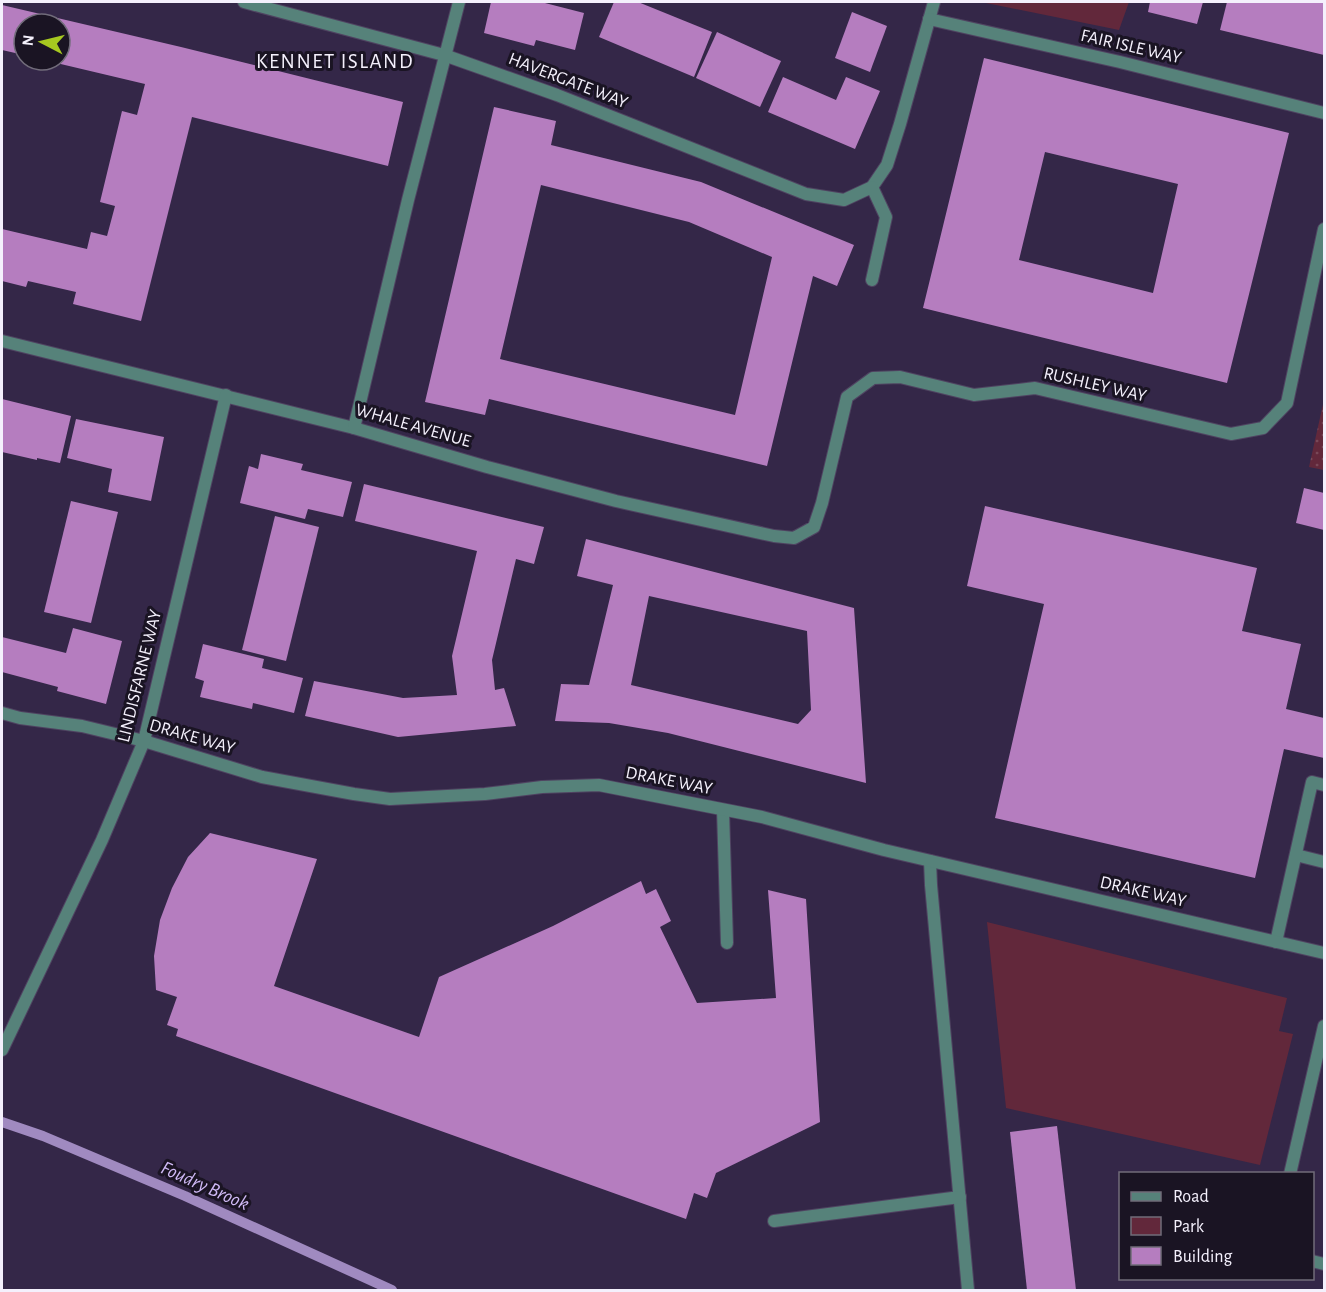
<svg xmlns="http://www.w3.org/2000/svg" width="1326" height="1292" viewBox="0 0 1326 1292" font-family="'Alegreya Sans',sans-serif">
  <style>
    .green { fill: #62283b }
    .park { fill: url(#park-dots) }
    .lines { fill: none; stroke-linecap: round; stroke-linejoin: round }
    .stream { stroke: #a08ac0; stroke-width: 10 }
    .building { fill: #b57dbf; fill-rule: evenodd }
    .lane-casing { stroke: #4f4361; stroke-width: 14 }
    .street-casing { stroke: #4f4361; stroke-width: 14 }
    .lane { stroke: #56827a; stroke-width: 12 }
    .street { stroke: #56827a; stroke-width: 12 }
    .labels { text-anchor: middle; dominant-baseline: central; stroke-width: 6; stroke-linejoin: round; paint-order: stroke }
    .street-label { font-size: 18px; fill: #f4f0fc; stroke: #1a1423 }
    .water-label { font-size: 20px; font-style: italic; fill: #cfb9f5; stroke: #1a1423 }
    .quarter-label { font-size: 21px; letter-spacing: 1.5px; fill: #f4f0fc; stroke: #1a1423 }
  </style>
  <defs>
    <pattern id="park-dots" width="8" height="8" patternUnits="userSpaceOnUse" patternTransform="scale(1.5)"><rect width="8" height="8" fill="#62283b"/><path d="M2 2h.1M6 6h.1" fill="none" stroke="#794858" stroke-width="1.8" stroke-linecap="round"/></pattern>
  </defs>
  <rect width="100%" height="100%" fill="#342748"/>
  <g class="green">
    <path d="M981 2H1129L1119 30Z"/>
    <path d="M987 922 1287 998 1279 1031 1293 1034 1260 1165 1006 1108Z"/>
  </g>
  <path class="park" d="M1324 400V470L1309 467Z"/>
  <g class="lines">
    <path class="stream" d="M2 1122 43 1136 185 1196 392 1290"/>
  </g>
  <g class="building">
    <path d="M491 2H545V3L584 13 575 50 536 40 534 46 484 33Z"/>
    <path d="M614 2H638L712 32 694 77 599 37Z"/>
    <path d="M1150 2H1203L1197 24 1148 12Z"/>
    <path d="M1227 2H1324V55L1220 30Z"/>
    <path d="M2 5 181 47 403 102 388 166 192 117 141 321 73 304 76 292 28 281 26 287 2 281V229L87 249 91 232 107 236 115 206 100 202 122 111 137 115 145 84 48 61 60 60V24H24V55L2 50Z"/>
    <path d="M852 12 887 26 870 72 835 58Z"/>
    <path d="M717 32 781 61 760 107 696 78Z"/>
    <path d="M984 58 1289 133 1227 383 923 308ZM1045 152 1178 184 1153 293 1019 260Z"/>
    <path d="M783 77 836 100 846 77 880 91 855 149 768 112Z"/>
    <path d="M494 107 556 121 551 145 701 182 854 245 837 286 813 276 767 466 489 399 485 415 425 402ZM541 185 689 222 772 257 735 415 500 359Z"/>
    <path d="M2 399 71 416 60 463 37 458V460L2 452Z"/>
    <path d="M76 419 164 437 151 501 108 492 112 469 67 458Z"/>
    <path d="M261 454 303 464 301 470 352 482 343 517 308 509 305 519 240 503 249 466 258 469Z"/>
    <path d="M364 484 544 527 534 564 516 559 492 660 495 690 504 688 516 726 398 737 305 716 314 681 403 698 457 695 452 656 477 551 355 521Z"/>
    <path d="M1304 488 1324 493V530L1296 523Z"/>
    <path d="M71 501 118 512 91 623 44 612Z"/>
    <path d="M985 506 1257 568 1242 631 1301 644 1286 709 1324 718V758L1284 749 1255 878 995 818 1044 604 967 586Z"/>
    <path d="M275 516 319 527 286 661 242 650Z"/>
    <path d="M586 539 854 608 866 783 668 733 609 723 555 721 561 684 589 685 613 585 577 576ZM649 596 807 631 811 710 798 724 631 685Z"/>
    <path d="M73 628 122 641 106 704 57 691 58 687 2 672V637L66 653Z"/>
    <path d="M203 644 264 659 262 668 303 678 294 713 253 703 252 709 200 697 204 681 195 678Z"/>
    <path d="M210 833 317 859 274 986 419 1037 439 977 553 926 641 881 646 894 656 889 671 921 660 927 697 1003 776 998 768 890 806 899 820 1122 716 1173 707 1198 694 1193 686 1219 176 1036 178 1029 167 1025 177 997 156 990 154 956 160 920 172 888 188 857Z"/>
    <path d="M1057 1126 1076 1290H1027L1010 1132Z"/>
  </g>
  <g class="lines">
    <g class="lane-casing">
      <g id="lane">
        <path d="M723 810 727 943"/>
        <path d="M1296 855 1324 862"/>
        <path d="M930 861 931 885 968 1290"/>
        <path d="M1276 942 1312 782 1324 785"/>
        <path d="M1290 1174 1324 1026"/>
        <path d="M774 1221 960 1197"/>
        <path d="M1312 1261 1324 1264"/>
      </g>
    </g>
    <g class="street-casing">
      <g id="street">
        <path d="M244 2 444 55 557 95 806 194 844 200 872 187 887 165 900 124 934 2"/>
        <path d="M929 19 1120 62 1324 113"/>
        <path d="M872 280 886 217 872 187"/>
        <path d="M2 341 354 428 487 467 616 501 774 536 794 538 814 527 822 503 847 397 873 378 900 377 974 395 1035 388 1231 434 1263 428 1287 403 1324 229"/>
        <path d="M354 428 408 200 459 2"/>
        <path d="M2 713 20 718 82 726 144 741 262 777 354 794 390 799 485 794 542 787 599 785 762 817 884 850 1324 953"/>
        <path d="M2 1050 102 840 144 741 226 395"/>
      </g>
    </g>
    <use href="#lane" class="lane"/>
    <use href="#street" class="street"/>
  </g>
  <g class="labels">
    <g class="street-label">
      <text transform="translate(1131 47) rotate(13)">FAIR ISLE WAY</text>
      <text transform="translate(568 81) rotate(21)">HAVERGATE WAY</text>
      <text transform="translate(1095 385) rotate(13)">RUSHLEY WAY</text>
      <text transform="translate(413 426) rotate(16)">WHALE AVENUE</text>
      <text transform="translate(140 676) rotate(-76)">LINDISFARNE WAY</text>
      <text transform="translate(192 737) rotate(16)">DRAKE WAY</text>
      <text transform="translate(669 781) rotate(11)">DRAKE WAY</text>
      <text transform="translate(1143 892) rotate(13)">DRAKE WAY</text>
    </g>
    <g class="water-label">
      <text transform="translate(205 1186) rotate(24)">Foudry Brook</text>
    </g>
    <g class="quarter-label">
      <text x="335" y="61">KENNET ISLAND</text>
    </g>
  </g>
  <rect width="1326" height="1292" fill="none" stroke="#f4f0fc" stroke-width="6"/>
  <rect x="1119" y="1172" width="195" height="108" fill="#1a1423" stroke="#716c7a" stroke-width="1.5"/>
  <rect x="1131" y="1192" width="30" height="9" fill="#56827a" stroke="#716c7a" stroke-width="1.5"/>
  <text x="1173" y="1202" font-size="18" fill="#f4f0fc">Road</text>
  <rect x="1131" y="1217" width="30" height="18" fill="#62283b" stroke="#716c7a" stroke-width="1.5"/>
  <text x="1173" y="1232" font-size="18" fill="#f4f0fc">Park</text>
  <rect x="1131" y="1247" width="30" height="18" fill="#b57dbf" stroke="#716c7a" stroke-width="1.5"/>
  <text x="1173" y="1262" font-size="18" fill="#f4f0fc">Building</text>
  <g transform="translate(42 42) rotate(277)"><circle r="28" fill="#1a1423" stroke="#716c7a" stroke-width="1.5"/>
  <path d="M0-4.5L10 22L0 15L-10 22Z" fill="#a6c820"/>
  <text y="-9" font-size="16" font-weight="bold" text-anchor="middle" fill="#f4f0fc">N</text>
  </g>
</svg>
